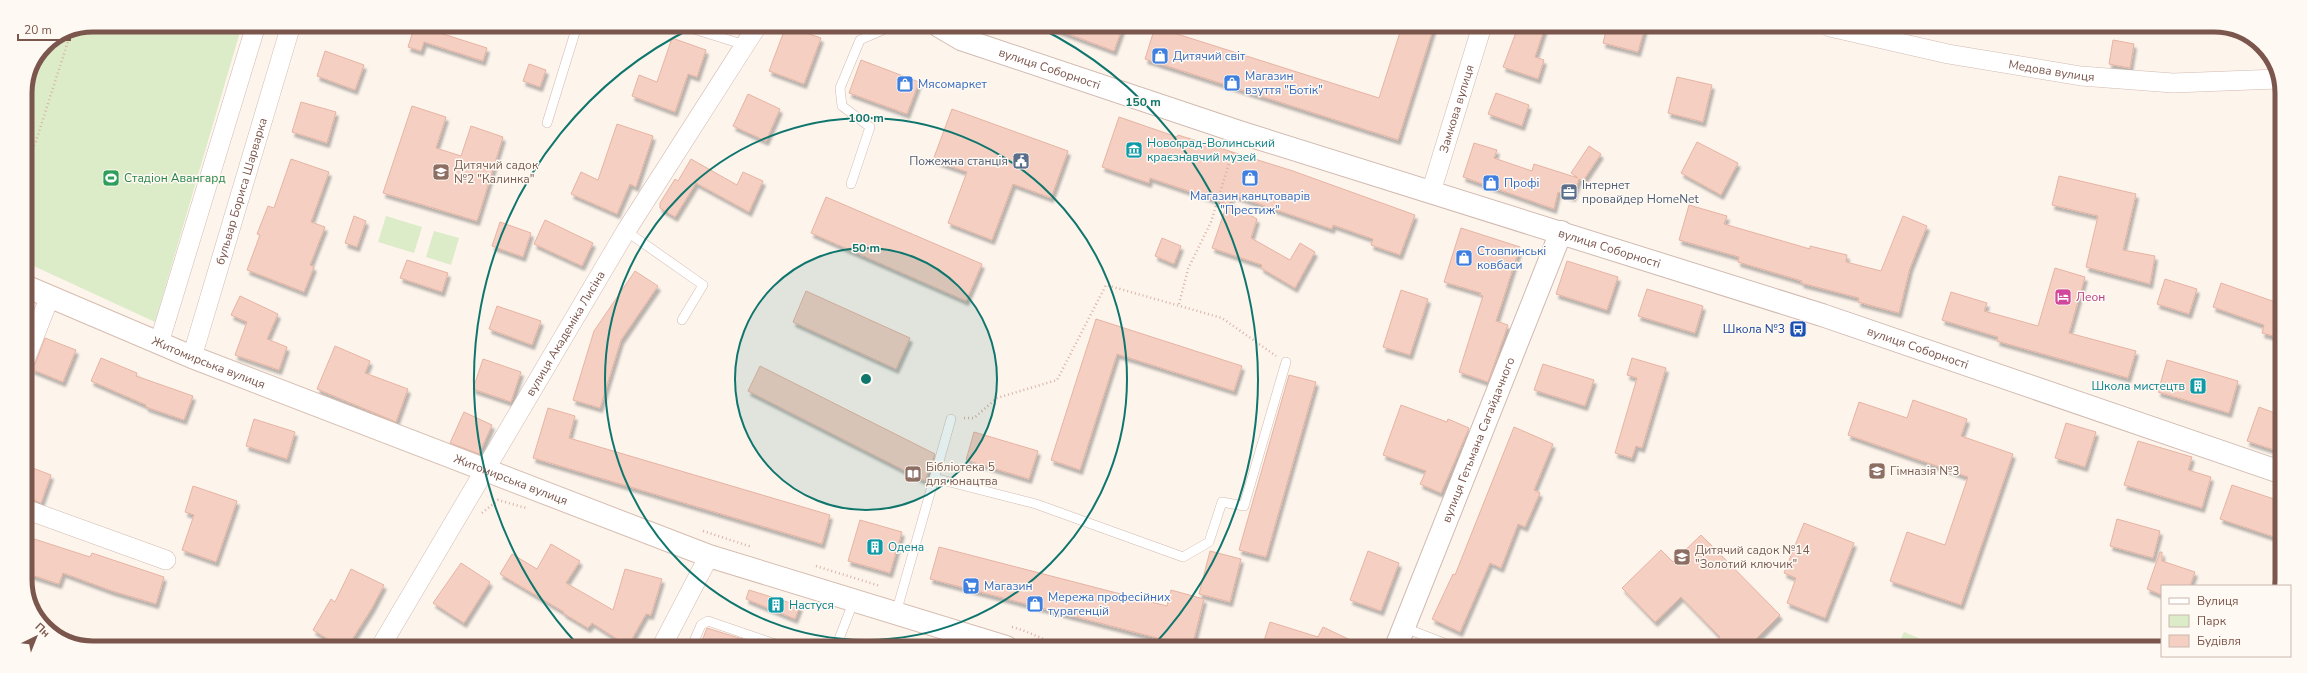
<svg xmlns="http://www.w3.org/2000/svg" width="2307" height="673" viewBox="0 0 2307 673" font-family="'Nunito Sans',sans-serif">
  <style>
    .green { fill: #dcecc8 }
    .building { fill: #f4cfc2; stroke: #e7b3a2; filter: url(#shadow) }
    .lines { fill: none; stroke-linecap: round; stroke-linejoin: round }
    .service-casing { stroke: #d1bab0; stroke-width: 10 }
    .minor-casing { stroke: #d1bab0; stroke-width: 20 }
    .tertiary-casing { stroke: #d1bab0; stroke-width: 24 }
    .secondary-casing { stroke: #d6bcaf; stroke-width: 24 }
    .path { stroke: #dab2a4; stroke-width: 2.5; stroke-dasharray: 1 3; stroke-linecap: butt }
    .service { stroke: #fff; stroke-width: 9 }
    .minor { stroke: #fff; stroke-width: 19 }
    .tertiary { stroke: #fff; stroke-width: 22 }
    .secondary { stroke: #fff; stroke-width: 22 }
    .ring { fill: none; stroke: #0f766e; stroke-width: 2 }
    .labels { text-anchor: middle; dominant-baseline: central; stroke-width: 3; stroke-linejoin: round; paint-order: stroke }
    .shop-label { font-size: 12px; fill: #366cbe; stroke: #fff9f3; text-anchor: start }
    .street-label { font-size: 12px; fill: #7b564c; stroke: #fff9f3 }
    .culture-label { font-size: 12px; fill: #0d838f; stroke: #fff9f3; text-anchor: start }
    .service-label { font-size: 12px; fill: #4e5e75; stroke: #fff9f3; text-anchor: end }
    .education-label { font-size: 12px; fill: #785e54; stroke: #fff9f3; text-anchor: start }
    .leisure-label { font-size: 12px; fill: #27864d; stroke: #fff9f3; text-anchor: start }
    .hotel-label { font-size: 12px; fill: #b23c85; stroke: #fff9f3; text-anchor: start }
    .transit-label { font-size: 12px; fill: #164399; stroke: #fff9f3; text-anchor: end }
    .rim { fill: none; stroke: #7b564c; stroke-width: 5 }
    .centre { fill: #0f766e; stroke: #fff9f3; stroke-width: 2 }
    .ring-label { font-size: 12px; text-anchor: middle; font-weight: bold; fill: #0f766e; stroke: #fff9f3; stroke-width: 3; stroke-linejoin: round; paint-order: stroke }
  </style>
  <defs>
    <filter id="shadow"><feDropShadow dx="2.5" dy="4.5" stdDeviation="1" flood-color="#0004"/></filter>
  </defs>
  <rect width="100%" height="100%" fill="#fdf4ec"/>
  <g class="green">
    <path d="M93 25H242L155 322 25 262V93C34 47 47 34 93 25Z"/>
    <path d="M386 216 422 227 414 253 378 242Z"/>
    <path d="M434 231 459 238 451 265 426 257Z"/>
    <path d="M1904 632 1943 648H1897Z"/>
  </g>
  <g class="building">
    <path d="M415 25 487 48 483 61 424 42 421 51 408 47Z"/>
    <path d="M786 26 821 38 804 84 769 71Z"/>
    <path d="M1052 26H1123L1114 51 1052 28Z"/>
    <path d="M1402 26H1434L1398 140 1145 59 1155 27 1379 98Z"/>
    <path d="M1518 27H1545L1535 57 1544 60 1538 79 1503 67Z"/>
    <path d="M1607 27H1645L1638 52 1603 43Z"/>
    <path d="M672 38 706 50 697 77 688 74 675 112 632 96 639 75 657 82Z"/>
    <path d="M2113 40 2134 44 2130 68 2109 64Z"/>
    <path d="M325 51 364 65 355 90 317 76Z"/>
    <path d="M861 60 919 82 907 114 849 93Z"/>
    <path d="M529 64 546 70 540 87 523 81Z"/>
    <path d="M1677 77 1712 85 1703 122 1668 113Z"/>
    <path d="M1496 93 1529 105 1522 126 1488 114Z"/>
    <path d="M748 94 780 109 766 141 733 126Z"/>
    <path d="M301 102 336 112 327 143 292 132Z"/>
    <path d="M412 106 446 117 436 148 461 156 471 126 503 137 477 221 383 193Z"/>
    <path d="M952 109 1068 151 1051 198 1013 184 992 240 948 223 967 172 933 160Z"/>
    <path d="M1119 117 1177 137 1178 135 1293 171 1415 215 1400 255 1371 245 1373 239 1333 225 1332 229 1233 195 1229 203 1257 219 1251 238 1290 260 1300 243 1315 252 1295 288 1261 268 1262 265 1212 248 1227 204 1150 178 1149 183 1102 167Z"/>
    <path d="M617 124 653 136 636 187 630 184 617 214 571 194 581 172 598 180Z"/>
    <path d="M1697 142 1738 163 1721 195 1681 173Z"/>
    <path d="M1474 143 1497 150 1494 158 1532 171 1534 164 1578 178 1571 173 1589 146 1601 154 1583 181 1579 179 1573 197 1558 192 1554 209 1463 177Z"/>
    <path d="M291 159 329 172 311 222 325 227 310 265 314 267 304 292 247 270 260 235 257 234 268 206 274 208Z"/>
    <path d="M691 159 737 185 743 172 763 181 749 212 696 183 675 217 660 208V203L675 179 678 181Z"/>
    <path d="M2059 176 2136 194 2123 250 2155 256 2150 284 2086 267 2098 216 2052 205Z"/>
    <path d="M826 197 982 264 966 301 811 233Z"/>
    <path d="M1689 205 1727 216 1724 224 1810 249V246L1847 255 1846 262 1881 271 1903 216 1927 226 1910 268 1899 313 1858 302 1859 298 1801 283 1802 281 1738 262 1739 257 1679 240Z"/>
    <path d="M354 216 366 221 357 247 345 243Z"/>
    <path d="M545 220 593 243 582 266 534 244Z"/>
    <path d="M500 222 531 233 523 257 492 246Z"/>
    <path d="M1461 228 1520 247 1496 321 1508 325 1488 382 1459 372 1483 296 1480 295 1481 293 1444 282Z"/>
    <path d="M1162 238 1181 246 1174 264 1155 256Z"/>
    <path d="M407 260 448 273 442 292 400 278Z"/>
    <path d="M1567 261 1618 277 1607 310 1556 294Z"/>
    <path d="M2055 268 2085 277 2069 333 2136 351 2128 378 1997 341 1998 337 1942 320 1951 292 1987 303 1984 311 2038 326Z"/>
    <path d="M635 271 658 286 621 340 600 408 573 400 594 331Z"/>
    <path d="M2165 279 2197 289 2189 314 2157 304Z"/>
    <path d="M2221 283 2281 304V338L2262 333 2264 325 2213 307Z"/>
    <path d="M1647 289 1703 306 1695 333 1638 316Z"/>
    <path d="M1401 290 1428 299 1410 355 1383 347Z"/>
    <path d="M806 291 910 338 896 369 793 322Z"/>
    <path d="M240 296 278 314 267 339 287 347 279 370 235 355 247 322 231 315Z"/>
    <path d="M497 306 541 321 532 345 489 329Z"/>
    <path d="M1096 319 1242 366 1234 391 1117 354 1080 470 1051 460Z"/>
    <path d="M45 338 76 350 63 382 31 369 35 364Z"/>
    <path d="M335 346 370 361 365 373 408 389 396 422 317 389Z"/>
    <path d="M101 358 137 373 136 376 193 396 184 420 146 407V405L91 381Z"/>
    <path d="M1632 358 1666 368 1642 448 1636 446 1632 458 1615 453 1637 378 1627 375Z"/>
    <path d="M483 359 521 372 511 402 473 389Z"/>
    <path d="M2167 360 2238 381 2229 413 2158 392Z"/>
    <path d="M1543 364 1594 380 1585 406 1534 390Z"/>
    <path d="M760 366 935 454 925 481 748 391Z"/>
    <path d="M1289 375 1316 382 1266 557 1239 550Z"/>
    <path d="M1913 400 1967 419 1961 436 2013 454 1961 605 1890 581 1907 532 1945 545 1968 477 1848 435 1859 402 1907 418Z"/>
    <path d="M1401 405 1447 422 1448 419 1469 428 1441 493 1420 484 1426 471 1383 455Z"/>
    <path d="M2259 407 2280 415V452L2247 441Z"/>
    <path d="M548 408 575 416 569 438 830 515 822 544 533 458Z"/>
    <path d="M464 412 492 425 479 454 450 443Z"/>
    <path d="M254 419 295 432 287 459 246 446Z"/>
    <path d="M2066 423 2096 432 2085 467 2055 458Z"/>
    <path d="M1514 427 1553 444 1534 490 1540 493 1525 527 1518 524 1501 568 1490 563 1460 632 1432 619 1453 574 1455 575Z"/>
    <path d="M974 432 1038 451 1029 479 966 460Z"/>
    <path d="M2138 441 2192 457 2188 470 2211 477 2202 508 2124 485Z"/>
    <path d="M25 465 51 475 41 503 25 497Z"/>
    <path d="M2232 485 2280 501V539L2220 519Z"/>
    <path d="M193 486 237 501 216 562 182 550 194 515 185 512Z"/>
    <path d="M2117 519 2160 531 2153 558 2110 546Z"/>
    <path d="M860 520 902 532 890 573 848 561Z"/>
    <path d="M1804 523 1854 543 1825 618 1787 603 1796 578 1784 573Z"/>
    <path d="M1701 535 1780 615 1747 648 1709 647 1720 637 1681 597 1655 622 1622 588 1661 550 1673 562Z"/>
    <path d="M25 536 90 557 92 553 164 577 156 604 112 591 63 573 59 584 25 573Z"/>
    <path d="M551 544 580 561 566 583 613 610 625 569 662 579 651 615 646 614 628 646 592 623 588 628 563 613 564 612 500 574 512 554 537 569Z"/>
    <path d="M939 547 1167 606 1171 590 1204 599 1192 647 930 579Z"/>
    <path d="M1210 551 1241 559 1230 602 1199 594Z"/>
    <path d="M1368 551 1399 563 1381 611 1350 600Z"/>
    <path d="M2160 552H2162V561L2195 572 2190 586H2162V595L2147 589Z"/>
    <path d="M461 563 490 582 464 623 433 603Z"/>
    <path d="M351 569 384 585 372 608 348 646H339L313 630 331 599 335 602Z"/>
    <path d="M749 590 800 606 795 619 746 599Z"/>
    <path d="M1270 622 1318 637 1323 627 1365 647H1262Z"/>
    <path d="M707 628 755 643 754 646H700Z"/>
  </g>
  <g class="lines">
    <g class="service-casing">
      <g id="service">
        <path d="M684 26 745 45"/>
        <path d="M547 123 577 26"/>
        <path d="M851 184 870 127 842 106 840 88 860 40 892 26"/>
        <path d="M626 231 703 285 682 320"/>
        <path d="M934 478 1036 504 1183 557 1209 542 1222 502 1244 506 1286 362"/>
        <path d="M896 613 951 419"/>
        <path d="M1405 628 1454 647"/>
        <path d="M53 632V631"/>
        <path d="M692 646 701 625 708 621 781 646"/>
        <path d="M836 647 854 600"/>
      </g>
    </g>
    <g class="minor-casing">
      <g id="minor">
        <path id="s1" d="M1830 27 1948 54 2081 76 2173 83 2278 79"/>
        <path id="s2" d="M1431 192 1482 26"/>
        <path d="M159 343 256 25"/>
        <path id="s3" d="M192 357 291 25"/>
        <path d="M25 360 50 296"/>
        <path d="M25 509 166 560"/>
        <path id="s4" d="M381 646 626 231 757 26"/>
        <path d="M662 646 709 556"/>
      </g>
    </g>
    <g class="tertiary-casing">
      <g id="tertiary">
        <path id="s5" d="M939 26 961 39 1239 132 1822 315 2280 472"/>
        <path id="s6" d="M1396 647 1561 232"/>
      </g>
    </g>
    <g class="secondary-casing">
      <g id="secondary">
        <path id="s7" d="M25 286 192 357 709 556 1006 647"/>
      </g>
    </g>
    <g class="path">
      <path d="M25 159 35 144 72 29"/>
      <path d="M1179 304 1188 269 1211 222 1233 150"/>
      <path d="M964 418H974L997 398 1057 380 1106 285 1222 318 1276 356"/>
      <path d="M482 513 498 500 526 508"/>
      <path d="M703 531 752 547"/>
      <path d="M816 566 880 586"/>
      <path d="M1012 627C1032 632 1047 643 1068 647"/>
    </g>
    <use href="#service" class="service"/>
    <use href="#minor" class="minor"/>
    <use href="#tertiary" class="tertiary"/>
    <use href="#secondary" class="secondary"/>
  </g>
  <circle cx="866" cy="379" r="131" fill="#0f766e" fill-opacity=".12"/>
  <g class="ring">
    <circle cx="866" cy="379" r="131"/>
    <circle cx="866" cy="379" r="261"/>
    <path d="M577 644A392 392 0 0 1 694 27M1038 27A392 392 0 0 1 1153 646"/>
  </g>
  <defs>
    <g id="shop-square" transform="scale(0.9)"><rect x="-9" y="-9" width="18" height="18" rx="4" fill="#3f7fe0" stroke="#fff9f3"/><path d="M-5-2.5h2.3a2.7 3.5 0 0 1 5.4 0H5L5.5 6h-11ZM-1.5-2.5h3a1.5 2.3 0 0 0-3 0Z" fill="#fff"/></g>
    <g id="museum-square" transform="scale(0.9)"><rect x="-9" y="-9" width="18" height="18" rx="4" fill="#0f9aa8" stroke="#fff9f3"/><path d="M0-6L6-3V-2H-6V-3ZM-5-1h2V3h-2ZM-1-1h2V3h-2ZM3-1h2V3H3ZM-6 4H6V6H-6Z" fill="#fff"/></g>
    <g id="civic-square" transform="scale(0.9)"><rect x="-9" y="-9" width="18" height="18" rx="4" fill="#5c6f8a" stroke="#fff9f3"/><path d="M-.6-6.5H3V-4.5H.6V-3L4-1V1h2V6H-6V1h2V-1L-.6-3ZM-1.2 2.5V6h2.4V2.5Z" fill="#fff"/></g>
    <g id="school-square" transform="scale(0.9)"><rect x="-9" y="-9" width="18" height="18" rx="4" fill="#8d6e63" stroke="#fff9f3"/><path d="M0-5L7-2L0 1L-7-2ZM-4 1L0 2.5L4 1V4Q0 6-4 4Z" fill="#fff"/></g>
    <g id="stadium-square" transform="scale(0.9)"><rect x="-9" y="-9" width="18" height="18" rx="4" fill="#2e9e5b" stroke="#fff9f3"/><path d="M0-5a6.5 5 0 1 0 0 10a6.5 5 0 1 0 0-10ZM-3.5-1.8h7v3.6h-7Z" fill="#fff"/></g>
    <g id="office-square" transform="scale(0.9)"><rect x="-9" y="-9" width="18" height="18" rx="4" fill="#5c6f8a" stroke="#fff9f3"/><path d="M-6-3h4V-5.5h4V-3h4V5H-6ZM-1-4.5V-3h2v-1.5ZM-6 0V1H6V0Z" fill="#fff"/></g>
    <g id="hotel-square" transform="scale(0.9)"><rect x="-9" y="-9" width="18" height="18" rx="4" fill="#d1479c" stroke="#fff9f3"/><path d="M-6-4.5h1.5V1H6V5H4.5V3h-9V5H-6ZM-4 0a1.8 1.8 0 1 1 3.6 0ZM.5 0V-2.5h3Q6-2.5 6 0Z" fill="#fff"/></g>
    <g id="bus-square" transform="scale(0.9)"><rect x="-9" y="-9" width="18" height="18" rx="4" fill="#1a4fb4" stroke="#fff9f3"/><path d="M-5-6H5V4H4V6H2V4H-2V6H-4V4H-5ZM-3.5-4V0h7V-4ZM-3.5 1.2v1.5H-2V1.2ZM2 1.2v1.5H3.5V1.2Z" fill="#fff"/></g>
    <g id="building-square" transform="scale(0.9)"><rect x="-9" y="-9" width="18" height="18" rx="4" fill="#0f9aa8" stroke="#fff9f3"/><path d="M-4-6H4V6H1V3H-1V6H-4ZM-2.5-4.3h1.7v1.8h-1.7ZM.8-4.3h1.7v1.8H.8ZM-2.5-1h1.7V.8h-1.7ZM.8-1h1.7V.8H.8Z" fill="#fff"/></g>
    <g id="library-square" transform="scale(0.9)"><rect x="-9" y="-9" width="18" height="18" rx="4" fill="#8d6e63" stroke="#fff9f3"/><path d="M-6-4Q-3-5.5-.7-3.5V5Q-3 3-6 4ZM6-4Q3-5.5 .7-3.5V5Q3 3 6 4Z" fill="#fff"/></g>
    <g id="supermarket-square" transform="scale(0.9)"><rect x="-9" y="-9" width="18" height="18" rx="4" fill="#3f7fe0" stroke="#fff9f3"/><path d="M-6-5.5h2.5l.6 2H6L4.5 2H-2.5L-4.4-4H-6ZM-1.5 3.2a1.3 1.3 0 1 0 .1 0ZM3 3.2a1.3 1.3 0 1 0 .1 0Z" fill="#fff"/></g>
  </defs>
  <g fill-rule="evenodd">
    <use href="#shop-square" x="1160" y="56"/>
    <use href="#shop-square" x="1232" y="83"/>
    <use href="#shop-square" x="905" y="84"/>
    <use href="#museum-square" x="1134" y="150"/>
    <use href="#civic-square" x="1021" y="161"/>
    <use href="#school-square" x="441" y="172"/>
    <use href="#stadium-square" x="111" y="178"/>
    <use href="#shop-square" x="1250" y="178"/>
    <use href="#shop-square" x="1491" y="183"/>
    <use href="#office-square" x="1569" y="192"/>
    <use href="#shop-square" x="1464" y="258"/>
    <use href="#hotel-square" x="2063" y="297"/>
    <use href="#bus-square" x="1798" y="329"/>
    <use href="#building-square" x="2198" y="386"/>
    <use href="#school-square" x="1877" y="471"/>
    <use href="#library-square" x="913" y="474"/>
    <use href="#building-square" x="875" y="547"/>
    <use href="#school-square" x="1682" y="557"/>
    <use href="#supermarket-square" x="971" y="586"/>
    <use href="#shop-square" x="1035" y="604"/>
    <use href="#building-square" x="776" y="605"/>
  </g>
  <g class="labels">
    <g class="shop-label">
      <text x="1173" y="56">Дитячий світ</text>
      <text x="1245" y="76">Магазин<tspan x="1245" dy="14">взуття "Ботік"</tspan></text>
      <text x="918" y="84">Мясомаркет</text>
      <text x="1504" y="183">Профі</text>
      <text x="1250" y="196" text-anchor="middle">Магазин канцтоварів<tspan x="1250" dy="14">"Престиж"</tspan></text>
      <text x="1477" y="251">Стовпинські<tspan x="1477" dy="14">ковбаси</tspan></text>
      <text x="984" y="586">Магазин</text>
      <text x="1048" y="597">Мережа професійних<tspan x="1048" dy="14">турагенцій</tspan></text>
    </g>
    <g class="street-label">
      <text stroke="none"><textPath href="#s5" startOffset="119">вулиця Соборності</textPath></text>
      <text stroke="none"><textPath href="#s1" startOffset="226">Медова вулиця</textPath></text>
      <text stroke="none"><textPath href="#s2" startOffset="87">Замкова вулиця</textPath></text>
      <text stroke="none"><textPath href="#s3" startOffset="173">бульвар Бориса Шарварка</textPath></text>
      <text stroke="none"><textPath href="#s5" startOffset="707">вулиця Соборності</textPath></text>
      <text stroke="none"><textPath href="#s4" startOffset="363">вулиця Академіка Лисіна</textPath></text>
      <text stroke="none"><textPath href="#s5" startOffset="1031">вулиця Соборності</textPath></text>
      <text stroke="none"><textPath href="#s7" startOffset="199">Житомирська вулиця</textPath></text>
      <text stroke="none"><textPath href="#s6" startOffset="223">вулиця Гетьмана Сагайдачного</textPath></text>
      <text stroke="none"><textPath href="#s7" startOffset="523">Житомирська вулиця</textPath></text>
    </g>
    <g class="culture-label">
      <text x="1147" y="143">Новоград-Волинський<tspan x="1147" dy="14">краєзнавчий музей</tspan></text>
      <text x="2185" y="386" text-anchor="end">Школа мистецтв</text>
      <text x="888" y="547">Одена</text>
      <text x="789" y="605">Настуся</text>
    </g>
    <g class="service-label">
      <text x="1008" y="161">Пожежна станція</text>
      <text x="1582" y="185" text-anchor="start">Інтернет<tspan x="1582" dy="14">провайдер HomeNet</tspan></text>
    </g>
    <g class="education-label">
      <text x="454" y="165">Дитячий садок<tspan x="454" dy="14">№2 "Калинка"</tspan></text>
      <text x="926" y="467">Бібліотека 5<tspan x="926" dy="14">для юнацтва</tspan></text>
      <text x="1890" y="471">Гімназія №3</text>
      <text x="1695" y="550">Дитячий садок №14<tspan x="1695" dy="14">"Золотий ключик"</tspan></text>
    </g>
    <g class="leisure-label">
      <text x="124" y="178">Стадіон Авангард</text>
    </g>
    <g class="hotel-label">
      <text x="2076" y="297">Леон</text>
    </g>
    <g class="transit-label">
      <text x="1785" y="329">Школа №3</text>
    </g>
  </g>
  <path d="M0 0H2307V673H0ZM93 32H2214A61 61 0 0 1 2275 93V580A61 61 0 0 1 2214 641H93A61 61 0 0 1 32 580V93A61 61 0 0 1 93 32Z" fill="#fff9f3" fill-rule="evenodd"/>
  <path class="rim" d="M93 32H2214A61 61 0 0 1 2275 93V580A61 61 0 0 1 2214 641H93A61 61 0 0 1 32 580V93A61 61 0 0 1 93 32Z"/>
  <circle cx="866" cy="379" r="6" class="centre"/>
  <g class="ring-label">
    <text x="1143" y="106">150 m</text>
    <text x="866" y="122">100 m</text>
    <text x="866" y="252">50 m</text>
  </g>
  <rect x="2161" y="585" width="130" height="72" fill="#fff9f3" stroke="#cab8b0"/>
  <rect x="2169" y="598" width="20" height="6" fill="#ffffff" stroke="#cab8b0"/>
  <text x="2197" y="605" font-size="12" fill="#7b564c">Вулиця</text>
  <rect x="2169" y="615" width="20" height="12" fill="#dcecc8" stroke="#cab8b0"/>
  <text x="2197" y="625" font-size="12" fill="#7b564c">Парк</text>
  <rect x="2169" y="635" width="20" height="12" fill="#f4cfc2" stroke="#cab8b0"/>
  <text x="2197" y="645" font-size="12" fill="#7b564c">Будівля</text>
  <g transform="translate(36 637) rotate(43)" stroke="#fff9f3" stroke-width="3" paint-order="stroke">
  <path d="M0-3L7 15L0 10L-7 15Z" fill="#7b564c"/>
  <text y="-6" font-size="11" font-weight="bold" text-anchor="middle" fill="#7b564c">Пн</text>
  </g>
  <path d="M18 34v6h52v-6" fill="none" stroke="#7b564c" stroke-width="2"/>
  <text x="24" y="34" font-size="12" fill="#7b564c" stroke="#fff9f3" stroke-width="3" paint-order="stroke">20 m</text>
</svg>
